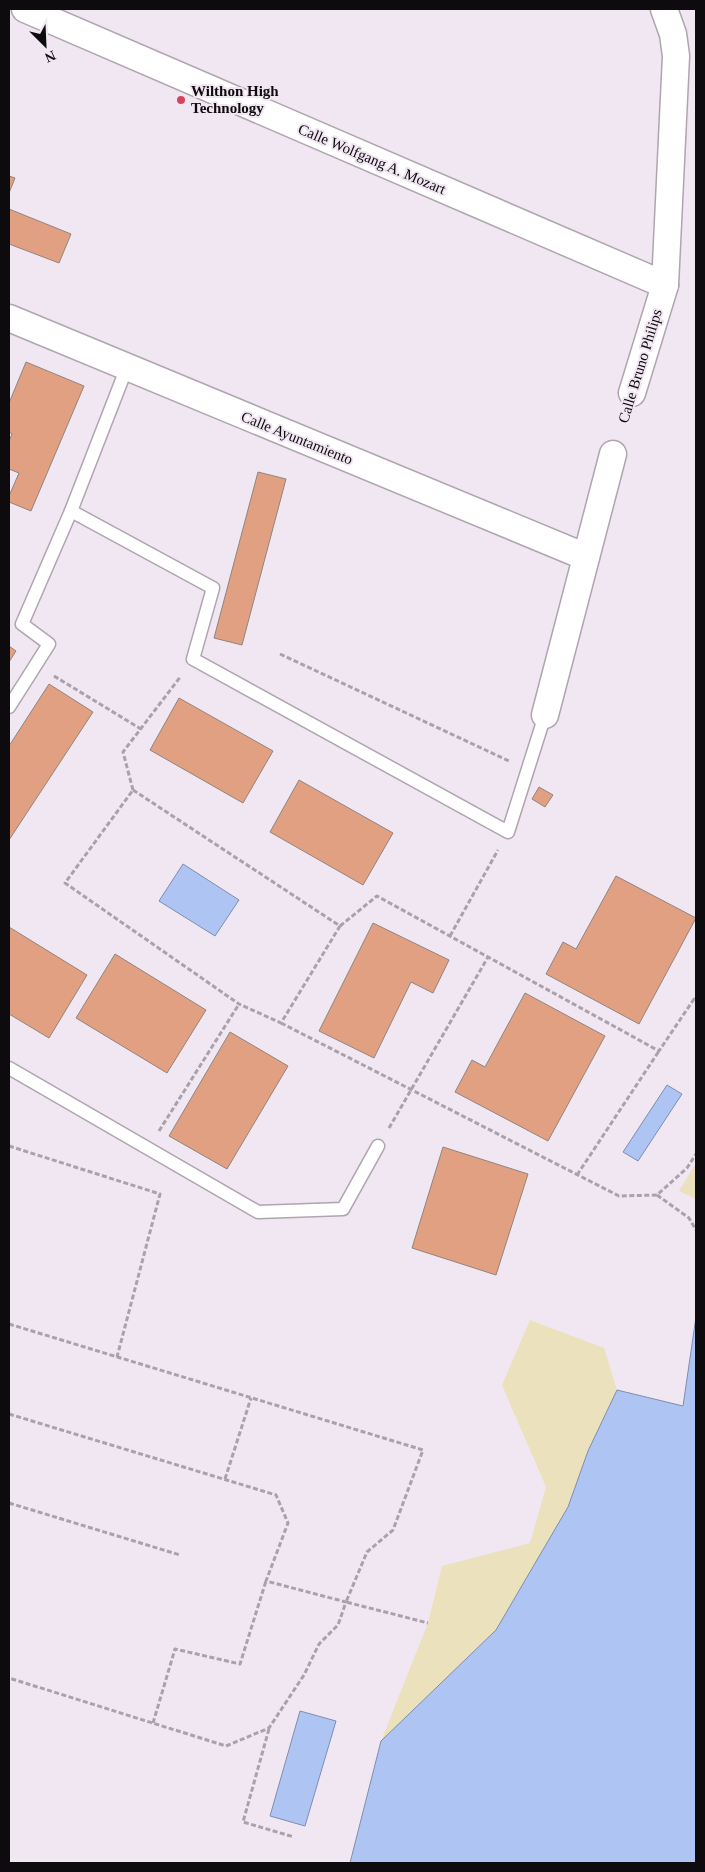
<svg xmlns="http://www.w3.org/2000/svg" width="705" height="1872" viewBox="0 0 705 1872" font-family="'Times New Roman',serif">
  <style>
    .sand { fill: #ebe1bc }
    .water { fill: #aec5f4; stroke: #7e8daf }
    .building { fill: #e1a082; stroke: #91847e }
    .lines { fill: none; stroke-linecap: round; stroke-linejoin: round }
    .lane-casing { stroke: #afa5af; stroke-width: 15 }
    .street-casing { stroke: #afa5af; stroke-width: 29 }
    .path { stroke: #a9a2aa; stroke-width: 3; stroke-dasharray: 5 2.5; stroke-linecap: butt }
    .lane { stroke: #fff; stroke-width: 12 }
    .street { stroke: #fff; stroke-width: 26 }
    .poi-dot { fill: #d5445c; stroke: #f1e7f2; stroke-width: 2 }
    .labels { text-anchor: middle; dominant-baseline: central; stroke-width: 4; stroke-linejoin: round; paint-order: stroke }
    .poi-label { font-size: 15px; font-weight: bold; fill: #0e0b0e; stroke: #f1e7f2; text-anchor: start }
    .street-label { font-size: 15px; fill: #0e0b0e; stroke: #f1e7f2 }
  </style>
  <rect width="100%" height="100%" fill="#f1e7f2"/>
  <g class="sand">
    <path d="M696 1163V1199L679 1191Z"/>
    <path d="M530 1320 604 1348 617 1390 588 1451 568 1507 496 1630 381 1741 428 1623 442 1566 530 1543 546 1487 502 1385Z"/>
  </g>
  <g class="water">
    <path d="M183 864 239 900 215 936 159 901Z"/>
    <path d="M667 1085 682 1094 638 1161 623 1152Z"/>
    <path d="M696 1317V1863H350L381 1741 496 1630 568 1507 588 1451 617 1390 683 1406Z"/>
    <path d="M300 1711 336 1721 305 1826 270 1816Z"/>
  </g>
  <g class="building">
    <path d="M9 176 15 178 9 193Z"/>
    <path d="M9 209 71 234 59 263 9 244Z"/>
    <path d="M26 362 84 386 31 511 9 502V496L19 473 9 469V441L12 434 9 432V403Z"/>
    <path d="M258 472 286 479 242 645 214 638Z"/>
    <path d="M9 646 16 651 9 662Z"/>
    <path d="M49 684 93 712 9 840V746Z"/>
    <path d="M179 698 273 751 243 803 150 750Z"/>
    <path d="M299 780 393 833 363 885 270 832Z"/>
    <path d="M539 787 553 795 545 807 532 799Z"/>
    <path d="M616 876 696 918 639 1024 546 974 563 942 576 949Z"/>
    <path d="M373 923 449 960 433 993 411 982 374 1058 319 1031Z"/>
    <path d="M9 927 87 975 49 1038 9 1014Z"/>
    <path d="M115 954 206 1010 167 1073 76 1018Z"/>
    <path d="M525 993 605 1036 548 1141 455 1092 472 1060 485 1067Z"/>
    <path d="M230 1032 288 1066 227 1169 169 1136Z"/>
    <path d="M443 1147 528 1174 496 1275 412 1248Z"/>
  </g>
  <g class="lines">
    <g class="lane-casing">
      <g id="lane">
        <path d="M71 511 127 367"/>
        <path d="M9 707 49 644 22 624 71 511 213 588 193 659 508 832 545 715"/>
        <path d="M9 1068 258 1212 343 1209 378 1146"/>
      </g>
    </g>
    <g class="street-casing">
      <g id="street">
        <path d="M25 9 665 285"/>
        <path d="M9 318 586 557"/>
        <path d="M632 393 665 285 676 56 673 34 664 9"/>
        <path d="M545 715 613 454"/>
      </g>
    </g>
    <g class="path">
      <path d="M280 654 509 761"/>
      <path d="M54 676 141 729"/>
      <path d="M133 790 340 926 281 1023 239 1004 65 883Z"/>
      <path d="M133 790 123 752 181 676"/>
      <path d="M340 926 377 896 659 1051 694 999 696 1001"/>
      <path d="M450 936 498 850"/>
      <path d="M281 1023 619 1196 657 1195 687 1168 696 1154"/>
      <path d="M389 1128 488 957"/>
      <path d="M159 1131 239 1004"/>
      <path d="M9 1146 160 1194 117 1357"/>
      <path d="M577 1175 659 1051"/>
      <path d="M657 1195 689 1218 696 1230"/>
      <path d="M9 1324 423 1450 393 1530 367 1552 346 1602 428 1623"/>
      <path d="M9 1414 276 1495 288 1523 266 1581 346 1602 338 1625 319 1644 304 1675 269 1728 226 1746 9 1678"/>
      <path d="M225 1479 251 1398"/>
      <path d="M9 1503 180 1555"/>
      <path d="M153 1723 175 1649 240 1664 266 1581"/>
      <path d="M269 1729 243 1822 294 1837"/>
    </g>
    <use href="#lane" class="lane"/>
    <use href="#street" class="street"/>
  </g>
  <circle class="poi-dot" cx="181" cy="100" r="5"/>
  <g class="labels">
    <g class="poi-label">
      <text x="191" y="91">Wilthon High<tspan x="191" dy="17">Technology</tspan></text>
    </g>
    <g class="street-label">
      <text transform="translate(372 159) rotate(23)">Calle Wolfgang A. Mozart</text>
      <text transform="translate(640 366) rotate(-73)">Calle Bruno Philips</text>
      <text transform="translate(297 438) rotate(22)">Calle Ayuntamiento</text>
    </g>
  </g>
  <rect width="705" height="1872" fill="none" stroke="#0e0b0e" stroke-width="20"/>
  <g transform="translate(45 45) rotate(156)" stroke="#f1e7f2" stroke-width="4" paint-order="stroke">
  <path d="M0-4L9 19L0 12L-9 19Z" fill="#0e0b0e"/>
  <text y="-8" font-size="14" font-weight="bold" text-anchor="middle" fill="#0e0b0e">N</text>
  </g>
</svg>
